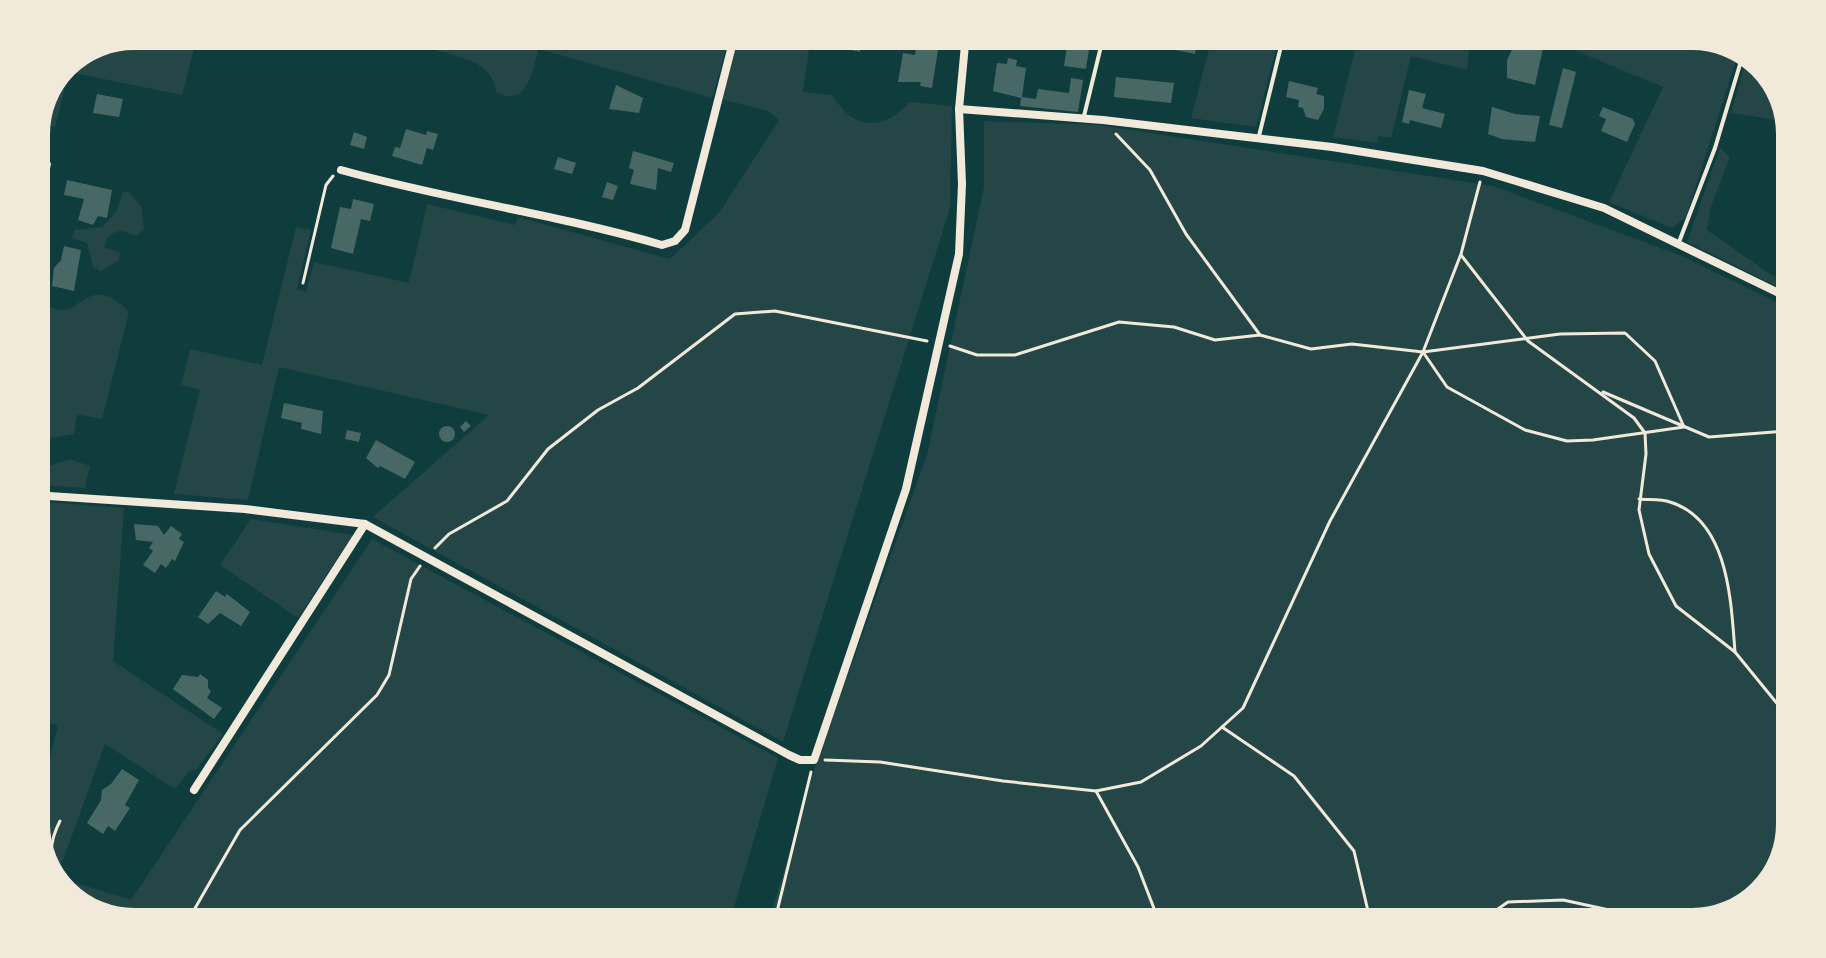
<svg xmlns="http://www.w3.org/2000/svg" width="1826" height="958" viewBox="0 0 1826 958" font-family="Helvetica,sans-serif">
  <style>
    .green { fill: #244646 }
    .building { fill: #486865 }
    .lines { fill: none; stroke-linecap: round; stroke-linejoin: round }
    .path { stroke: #f1e9da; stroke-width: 3 }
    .service { stroke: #f1e9da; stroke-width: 4 }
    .minor { stroke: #f1e9da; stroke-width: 8 }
    .rim { fill: none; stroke: #f1e9da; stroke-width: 4 }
  </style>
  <rect width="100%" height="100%" fill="#0f3d3e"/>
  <g class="green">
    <path d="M134 34H198L182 95 69 72 55 127 37 123 64 63Z"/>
    <path d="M397 34H730L712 98 539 49C532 70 528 109 496 92 493 47 417 57 397 34Z"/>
    <path d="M738 34H811L803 92 832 95C854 130 881 132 910 102L952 106 950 208 783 742 373 517 489 415 279 367 248 500 174 494 200 390 181 385 190 349 262 365 296 227 311 230 297 289 306 292 314 262 409 283 427 204 515 225 518 217 670 259 719 213 779 120 768 111 721 99Z"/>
    <path d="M1213 34H1235L1277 45 1256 127 1191 118Z"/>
    <path d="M1359 34H1470L1467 70 1411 56 1391 138 1378 136 1377 143 1333 137Z"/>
    <path d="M1573 34H1692L1740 48 1686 217 1672 228 1609 202 1663 87 1569 48Z"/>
    <path d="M1748 55 1775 79 1790 122 1731 113Z"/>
    <path d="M984 121 1099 125 1493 186 1682 256 1789 308 1781 869 1747 907 1692 924H768L814 770 927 455 984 187Z"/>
    <path d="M1720 148 1730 157 1710 209 1707 230 1773 276 1790 283V293L1687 242Z"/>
    <path d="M123 192H129L141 206 144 229 136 236 120 230 108 236 104 247 120 252 119 260 101 271 93 267 87 243 71 238 75 230 102 227 117 211Z"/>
    <path d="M34 278C43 287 42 305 55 309 81 318 89 270 129 312L102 419 77 414 74 434 51 438 34 419Z"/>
    <path d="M70 459 90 466 85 488 34 485V471Z"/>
    <path d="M34 501 124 508 113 661 223 734 197 769 189 771 175 789 105 744 57 877 131 900 372 539 778 758 729 924H134L89 913 51 879 34 831V785L43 786 58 725 34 720Z"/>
    <path d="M251 519 353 535 298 618 220 565Z"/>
  </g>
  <g class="building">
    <path d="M835 34H860V52L833 46Z"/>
    <path d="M1125 34H1198L1195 54 1161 47 1124 46Z"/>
    <path d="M1308 34H1349L1346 48 1307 38Z"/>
    <path d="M1068 39 1090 43 1086 69 1064 66Z"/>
    <path d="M1516 42 1543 48 1535 85 1507 78V60Z"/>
    <path d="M916 46 938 50 932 88 920 86 921 82H898L903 53 915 55Z"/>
    <path d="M1008 58 1017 60 1016 66 1026 68 1022 97 1036 99 1038 89 1069 93 1071 78 1083 80 1078 112 1020 106 1021 98 993 91 997 63 1007 64Z"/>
    <path d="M1563 68 1576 72 1562 128 1549 125Z"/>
    <path d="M1116 77 1174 83 1171 103 1114 97Z"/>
    <path d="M1289 81 1318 88 1316 94 1324 96V109L1318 120 1306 117 1303 108 1298 107 1299 100 1286 97Z"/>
    <path d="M616 85 643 98 639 113 609 109Z"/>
    <path d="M1409 90 1426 94 1422 108 1445 114 1441 128 1410 120 1409 124 1402 122Z"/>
    <path d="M97 94 123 99 119 117 93 113Z"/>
    <path d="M1492 107 1515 114 1540 116 1535 142 1502 139 1488 134Z"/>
    <path d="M1603 107 1633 119 1635 124 1627 142 1601 131 1606 119 1599 116Z"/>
    <path d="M406 129 426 135 427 131 438 134 433 150 427 148 422 165 392 156 395 147 400 148Z"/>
    <path d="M354 132 367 137 364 149 350 145Z"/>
    <path d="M633 151 674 163 671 172 658 168 656 190 630 184 634 170 629 168Z"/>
    <path d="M558 157 576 163 572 174 554 169Z"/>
    <path d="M67 180 112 190 107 218 98 216 93 225 78 220 84 199 64 195Z"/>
    <path d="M607 182 618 186 613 200 602 197Z"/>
    <path d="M353 199 374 204 370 221 361 219 353 254 331 248 340 207 351 209Z"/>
    <path d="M64 246 81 250 74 291 52 286 54 268 61 260Z"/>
    <path d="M284 403 323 411 321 434 301 429 302 423 281 418Z"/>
    <path d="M466 421 471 426 464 432 460 427Z"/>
    <circle cx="447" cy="434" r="8"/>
    <path d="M34 427 39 429 36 440 40 441 37 454Z"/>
    <path d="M347 430 361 433 359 442 345 439Z"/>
    <path d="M376 440 415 462 405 479 380 466 378 468 366 458Z"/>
    <path d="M134 524 158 526 164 535 171 526 182 534 179 539 184 542 175 561 172 559 166 568 161 564 155 573 143 565 153 551 149 548 153 542 136 540Z"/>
    <path d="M216 591 225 597 227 594 250 612 241 626 220 613 208 624 198 617Z"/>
    <path d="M200 674 208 680V688L211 691 207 698 222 708 214 719 173 689 182 675 198 677Z"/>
    <path d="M34 725 43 726 40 755H34Z"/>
    <path d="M122 769 139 780 125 805 130 808 115 831 108 826 103 834 87 823 101 800 102 790 111 784Z"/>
  </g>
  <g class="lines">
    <g class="path">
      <path d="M1116 134 1150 170 1186 234 1260 335"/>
      <path d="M1461 255 1528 341 1634 418 1645 433 1646 454 1639 510 1649 554 1676 606 1735 652 1784 712"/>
      <path d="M303 283 326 185 333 176"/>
      <path d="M950 346 977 355H1015L1119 322 1174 327 1215 340 1260 335 1311 349 1352 344 1423 352 1560 334 1625 333 1655 361 1684 427 1593 440 1567 441 1525 430 1447 387 1423 352"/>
      <path d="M1603 392 1709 437 1788 431"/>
      <path d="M1639 499C1649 500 1661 499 1670 502 1729 520 1731 602 1735 652"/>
      <path d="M435 548 449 534 507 501 548 449 598 410 638 388 735 314 775 311 927 341"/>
      <path d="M1222 727 1294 776 1354 851 1371 924"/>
      <path d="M825 760 880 762 1003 781 1096 791 1141 782 1201 746 1243 708 1330 521 1423 352 1461 254 1480 182"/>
      <path d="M1096 791 1138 867 1160 924"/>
      <path d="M55 883C49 860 49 842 60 821"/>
      <path d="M182 924 194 910 240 830 377 695 389 675 411 579 420 566"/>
      <path d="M774 924 811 772"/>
      <path d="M1476 924 1508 902 1563 900 1674 924"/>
    </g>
    <g class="service">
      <path d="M1084 116 1104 34"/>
      <path d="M1259 136 1284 34"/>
      <path d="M34 223 49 164"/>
      <path d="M1679 242 1715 148 1744 51"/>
    </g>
    <g class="minor">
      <path d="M959 109 1103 120 1332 147 1483 171 1604 208 1789 298"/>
      <path d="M341 170C448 200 556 214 662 245L675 241 685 230 735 34"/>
      <path d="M34 495 245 509 365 524 789 755 800 760H814L906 489 959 254 962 184 959 109 966 34"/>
      <path d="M194 790 365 524"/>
    </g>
  </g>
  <path d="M0 0H1826V958H0ZM134 48H1692A86 86 0 0 1 1778 134V824A86 86 0 0 1 1692 910H134A86 86 0 0 1 48 824V134A86 86 0 0 1 134 48Z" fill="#f1e9da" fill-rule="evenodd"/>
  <path class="rim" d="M134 48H1692A86 86 0 0 1 1778 134V824A86 86 0 0 1 1692 910H134A86 86 0 0 1 48 824V134A86 86 0 0 1 134 48Z"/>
</svg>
